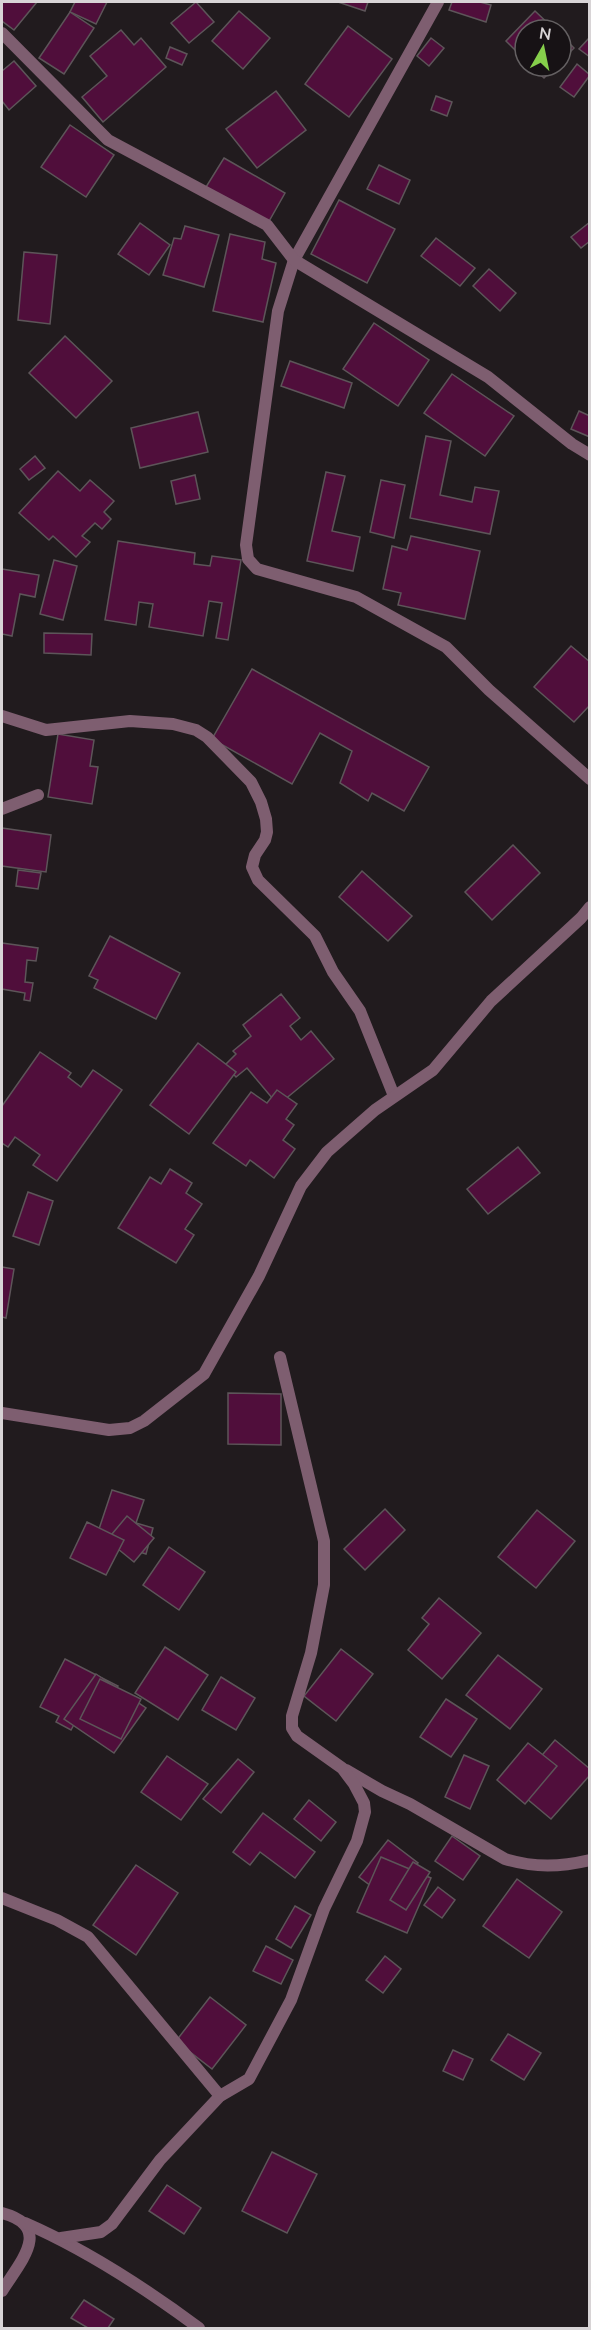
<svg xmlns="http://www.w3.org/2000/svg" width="591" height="2330" viewBox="0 0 591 2330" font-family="'Nunito Sans',sans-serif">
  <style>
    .building { fill: #500e3b; stroke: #5d5559; stroke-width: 1.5 }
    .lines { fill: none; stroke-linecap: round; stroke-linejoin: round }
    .street { stroke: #7e5e70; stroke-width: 12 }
  </style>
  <rect width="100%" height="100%" fill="#211b1e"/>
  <g class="building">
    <path d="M2 2H37L14 30 2 21Z"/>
    <path d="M75 2H107L96 24 70 12Z"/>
    <path d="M196 2 214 22 189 43 171 23Z"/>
    <path d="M338 2H368L365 11Z"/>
    <path d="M452 2H480L491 5 486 22 449 10Z"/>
    <path d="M239 11 270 38 243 69 212 41Z"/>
    <path d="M535 11 555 30H525V60L506 41Z"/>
    <path d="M70 12 94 28 64 74 39 58Z"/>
    <path d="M348 26 392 59 349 117 305 84Z"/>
    <path d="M121 30 134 45 141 38 166 67 103 122 82 97 107 76 90 56Z"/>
    <path d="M561 35 574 48 561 61Z"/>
    <path d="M590 37V57L579 49Z"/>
    <path d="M431 38 444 48 429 66 417 56Z"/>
    <path d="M170 47 187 54 182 65 166 58Z"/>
    <path d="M14 61 36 86 9 110 2 101V71Z"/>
    <path d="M577 64 590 75 574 97 560 87Z"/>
    <path d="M531 66H556L544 78Z"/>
    <path d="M276 91 306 130 257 168 226 129Z"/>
    <path d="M436 96 452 102 447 116 431 110Z"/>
    <path d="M70 125 114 155 86 197 41 167Z"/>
    <path d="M224 158 285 193 268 223 206 187Z"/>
    <path d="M379 165 410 180 399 204 367 189Z"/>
    <path d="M339 200 395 229 367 283 311 254Z"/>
    <path d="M590 222V241L581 248 571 237Z"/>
    <path d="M140 223 170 245 149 275 118 254Z"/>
    <path d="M185 226 219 235 204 287 163 275 174 238 181 239Z"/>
    <path d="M230 234 265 242 262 259 276 263 263 322 213 311Z"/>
    <path d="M436 238 475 268 460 286 421 256Z"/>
    <path d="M24 252 57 255 50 324 18 320Z"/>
    <path d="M489 269 516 293 500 311 473 286Z"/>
    <path d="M374 323 429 360 398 406 343 369Z"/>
    <path d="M65 336 112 381 76 418 29 373Z"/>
    <path d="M290 361 352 383 344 408 281 386Z"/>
    <path d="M452 374 514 416 485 456 424 413Z"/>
    <path d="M579 411 590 416V437L571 429Z"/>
    <path d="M198 412 208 452 140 468 131 428Z"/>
    <path d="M426 436 451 441 440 495 472 502 475 487 499 491 490 534 410 518Z"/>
    <path d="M35 456 45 468 29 480 20 469Z"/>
    <path d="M58 471 80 491 90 480 114 501 104 512 111 519 102 529 95 523 82 536 90 542 76 557 53 536 49 540 19 513Z"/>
    <path d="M326 472 345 476 332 531 360 537 353 571 307 561Z"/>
    <path d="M195 475 200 499 176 504 171 481Z"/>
    <path d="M381 480 405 485 394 538 370 532Z"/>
    <path d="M411 536 480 551 465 619 398 605 401 593 383 589 392 546 407 550Z"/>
    <path d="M118 541 195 553 194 564 210 566 212 556 241 560 228 640 216 638 222 603 209 601 203 636 149 627 153 604 139 602 136 625 105 620Z"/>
    <path d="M54 560 77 566 63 620 40 614Z"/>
    <path d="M2 569 39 575 35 597 20 594 12 636 2 634Z"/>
    <path d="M44 633 92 634 91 655 44 653Z"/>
    <path d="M571 646 590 662V705L574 722 534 687Z"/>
    <path d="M252 669 429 767 404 811 372 793 368 801 340 783 352 751 320 733 292 784 212 739Z"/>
    <path d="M58 734 94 740 90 766 98 767 92 804 48 797Z"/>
    <path d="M2 828 51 835 46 872 2 866Z"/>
    <path d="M513 845 540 873 492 920 465 892Z"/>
    <path d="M18 870 41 873 38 889 16 886Z"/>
    <path d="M362 871 412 916 388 941 339 897Z"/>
    <path d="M110 936 180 973 156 1019 94 988 98 980 89 976Z"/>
    <path d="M2 943 38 948 36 961 27 960 25 982 33 983 30 1001 24 1000 25 993 2 989Z"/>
    <path d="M281 994 300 1018 290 1026 301 1040 311 1031 334 1059 278 1105 247 1068 236 1077 225 1065 236 1054 233 1051 251 1036 243 1025Z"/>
    <path d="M198 1043 236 1072 189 1134 150 1105Z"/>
    <path d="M40 1052 71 1073 68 1077 81 1087 93 1070 122 1090 57 1181 33 1165 40 1155 15 1137 8 1147 2 1143V1106Z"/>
    <path d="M277 1090 297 1104 286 1119 294 1125 283 1140 295 1149 274 1178 250 1160 246 1166 213 1143 251 1092 267 1103Z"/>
    <path d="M518 1147 540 1173 488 1214 467 1189Z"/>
    <path d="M170 1169 192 1183 186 1193 202 1204 185 1229 194 1235 176 1263 118 1228 150 1177 161 1184Z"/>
    <path d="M28 1192 53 1201 39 1245 13 1236Z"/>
    <path d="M2 1267 14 1269 6 1318 2 1317Z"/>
    <path d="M228 1393 281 1394V1445L228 1444Z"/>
    <path d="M112 1490 144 1500 136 1523 153 1528 146 1554 96 1538Z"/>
    <path d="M385 1509 405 1530 365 1570 344 1549Z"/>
    <path d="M537 1510 575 1541 536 1588 498 1557Z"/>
    <path d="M127 1516 154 1538 134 1562 107 1540Z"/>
    <path d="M87 1522 124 1540 106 1575 70 1558Z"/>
    <path d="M169 1547 205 1572 179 1610 143 1585Z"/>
    <path d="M439 1598 481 1633 442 1679 408 1650 429 1624 422 1618Z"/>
    <path d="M165 1647 208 1675 178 1720 135 1693Z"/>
    <path d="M341 1649 373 1674 336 1721 304 1696Z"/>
    <path d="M498 1655 542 1689 510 1729 466 1695Z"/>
    <path d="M65 1659 118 1686 96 1728 77 1719 71 1730 56 1722 59 1716 40 1707Z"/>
    <path d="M96 1674 146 1708 114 1753 64 1719Z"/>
    <path d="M221 1677 255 1698 236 1730 202 1710Z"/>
    <path d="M100 1679 141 1699 121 1739 80 1719Z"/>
    <path d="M446 1699 477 1719 451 1757 420 1737Z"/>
    <path d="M555 1740 590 1769V1775L551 1819 514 1788Z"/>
    <path d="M528 1743 557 1766 525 1804 497 1780Z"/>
    <path d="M464 1755 489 1766 470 1809 445 1797Z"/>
    <path d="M167 1756 208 1784 181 1820 141 1792Z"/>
    <path d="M238 1759 254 1772 221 1813 203 1799Z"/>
    <path d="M309 1800 336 1822 321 1841 294 1819Z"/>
    <path d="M263 1813 315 1852 295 1878 260 1852 250 1865 233 1852Z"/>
    <path d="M452 1836 480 1856 463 1880 435 1861Z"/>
    <path d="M388 1840 418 1863 390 1900 359 1877Z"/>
    <path d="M381 1857 431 1878 407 1933 357 1912Z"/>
    <path d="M413 1862 430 1872 406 1910 390 1900Z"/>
    <path d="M136 1865 178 1893 136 1955 93 1925Z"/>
    <path d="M517 1879 562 1912 529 1958 483 1926Z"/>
    <path d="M438 1887 455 1900 442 1918 424 1905Z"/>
    <path d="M295 1906 311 1915 291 1948 276 1939Z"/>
    <path d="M266 1946 293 1960 281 1984 253 1971Z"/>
    <path d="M385 1956 401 1969 383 1993 366 1980Z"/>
    <path d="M210 1997 246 2025 212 2069 176 2041Z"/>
    <path d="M508 2034 541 2053 524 2080 491 2060Z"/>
    <path d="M453 2050 473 2059 463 2080 443 2071Z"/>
    <path d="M272 2152 317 2174 287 2233 242 2211Z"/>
    <path d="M167 2185 201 2208 184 2234 149 2211Z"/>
    <path d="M84 2300 114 2319 108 2328H88L71 2318Z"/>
  </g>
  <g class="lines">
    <g class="street">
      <path d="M438 2 294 260 278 311 246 545 248 559 257 569 356 597 446 647 489 690 590 779"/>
      <path d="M2 33 108 140 267 225 294 260 488 377 572 444 590 455"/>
      <path d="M2 716 46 730 130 721 173 724 196 730 207 737 251 782 261 802 266 819 267 832 265 840 255 855 252 867 258 880 315 936 333 972 360 1011 394 1096"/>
      <path d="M2 809 38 795"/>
      <path d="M2 1413 109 1430 130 1428 144 1421 204 1374 259 1276 301 1186 327 1152 375 1110 433 1070 491 1001 581 918 590 907"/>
      <path d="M346 1770 382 1791 410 1804 505 1859C535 1868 560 1867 590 1860"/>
      <path d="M2 1898 57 1920 88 1937 220 2096"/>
      <path d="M2 2213C54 2227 20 2262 2 2291"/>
      <path d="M25 2223C87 2250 145 2288 199 2328"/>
      <path d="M61 2238 101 2232 112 2224 160 2160 220 2096 249 2079 291 2000 324 1909 357 1841 365 1812 364 1803 354 1784 342 1768 297 1736 292 1728V1716L311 1653 324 1585V1541L280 1357"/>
    </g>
  </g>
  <rect width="591" height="2330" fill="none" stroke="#d8d4d6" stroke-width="6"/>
  <g transform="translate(543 48) rotate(9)"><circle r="28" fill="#171215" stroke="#646062" stroke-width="1.5"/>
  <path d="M0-4.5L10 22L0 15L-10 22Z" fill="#86cf4b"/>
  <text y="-9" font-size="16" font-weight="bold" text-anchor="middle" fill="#d8d4d6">N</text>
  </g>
</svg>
